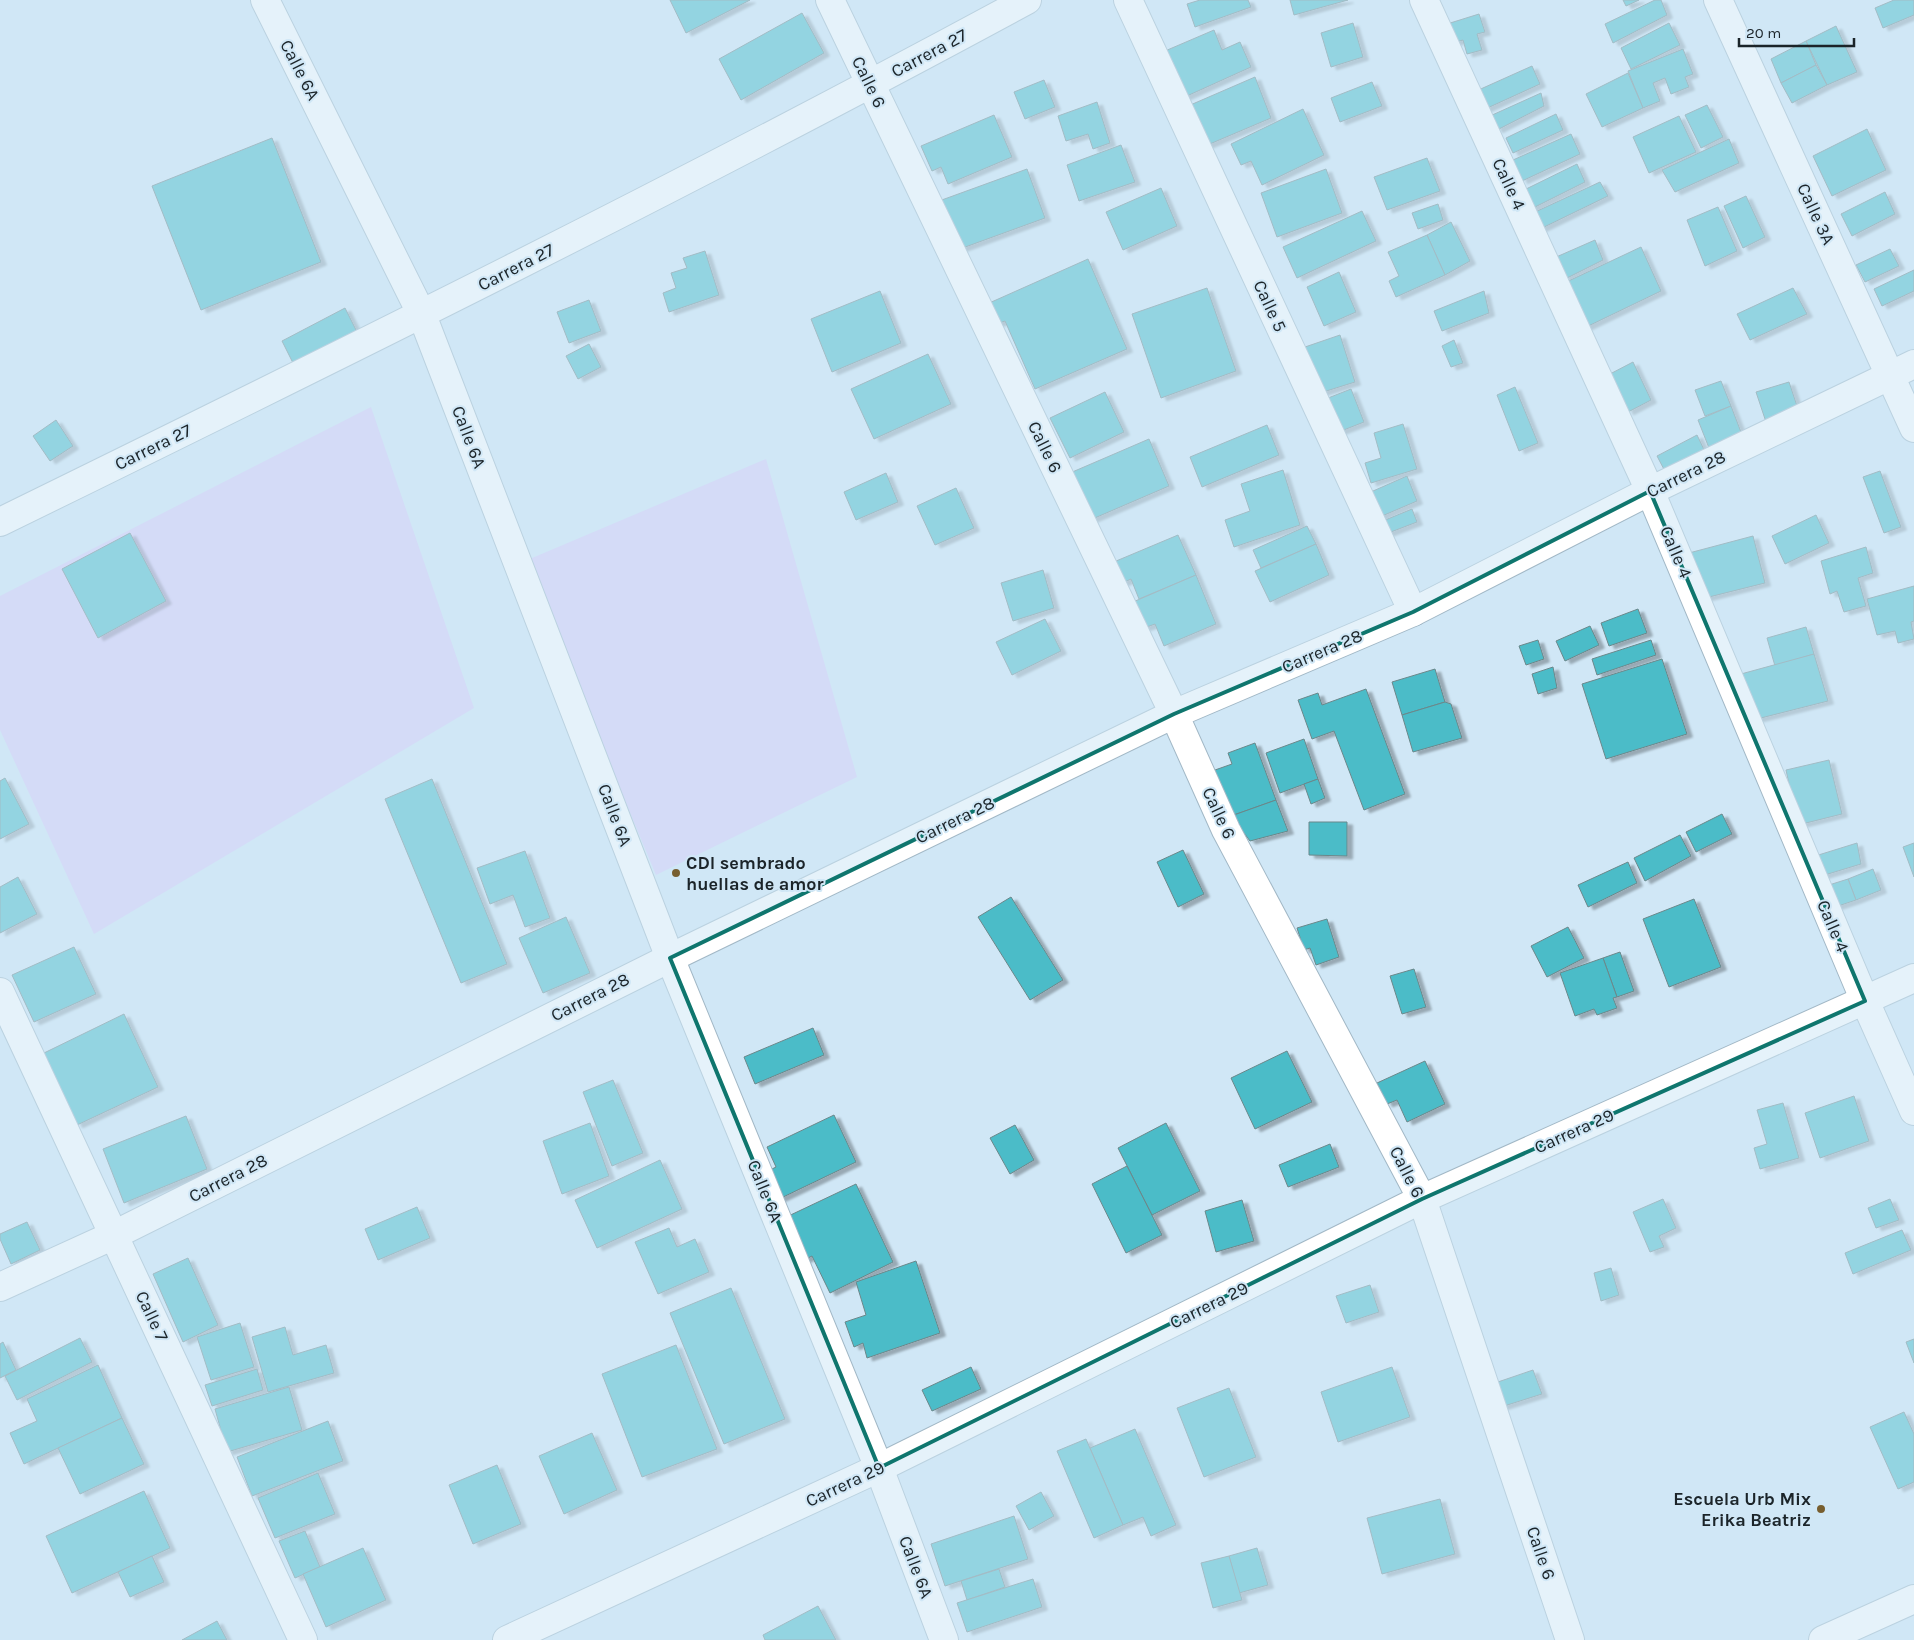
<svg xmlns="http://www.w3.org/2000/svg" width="1914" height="1640" viewBox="0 0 1914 1640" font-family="Karla,sans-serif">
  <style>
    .green { fill: #d9ccf9 }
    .building { fill: #4bbcc8; stroke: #6b878a; filter: url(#shadow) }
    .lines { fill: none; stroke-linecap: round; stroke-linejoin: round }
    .minor-casing { stroke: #a2b8c6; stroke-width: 30 }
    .minor { stroke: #fff; stroke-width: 28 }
    .marked { fill: none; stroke: #0f766e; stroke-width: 4; stroke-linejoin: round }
    .poi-dot { fill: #775e2f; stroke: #d0e7f6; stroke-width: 2 }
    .labels { text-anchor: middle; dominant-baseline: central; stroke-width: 4; stroke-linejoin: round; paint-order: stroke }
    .street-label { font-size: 18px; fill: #1b2429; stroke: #d0e7f6 }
    .poi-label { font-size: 18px; font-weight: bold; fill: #1b2429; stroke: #d0e7f6; text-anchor: start }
  </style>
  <defs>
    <filter id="shadow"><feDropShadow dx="5.5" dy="3" stdDeviation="1" flood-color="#0004"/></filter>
  </defs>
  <rect width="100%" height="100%" fill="#d0e7f6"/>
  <g class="green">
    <path d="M371 407 474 708 94 934 0 730V596Z"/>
    <path d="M766 459 857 777 656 875 525 561Z"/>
  </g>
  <g class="building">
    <path d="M670 0H750L686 33Z"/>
    <path d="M1200 0H1248L1251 7 1195 27 1187 4Z"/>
    <path d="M1290 0H1348L1294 15Z"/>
    <path d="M1623 0H1639L1626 6Z"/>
    <path d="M1655 0H1661L1667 15 1613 43 1605 24Z"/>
    <path d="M1894 0H1914V15L1883 28 1875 8Z"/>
    <path d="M802 13 824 53 741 100 719 59Z"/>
    <path d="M1479 14 1485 32 1477 34 1482 50 1467 54 1463 40 1452 43 1447 24Z"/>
    <path d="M1353 23 1363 57 1331 67 1321 33Z"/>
    <path d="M1669 23 1680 45 1631 69 1621 48Z"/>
    <path d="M1836 26 1857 72 1827 85 1806 41Z"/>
    <path d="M1214 30 1222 50 1240 42 1251 67 1178 100 1158 54Z"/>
    <path d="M1806 41 1816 65 1781 83 1771 59Z"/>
    <path d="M1683 49 1693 74 1685 77 1689 87 1671 94 1665 78 1653 83 1660 101 1643 108 1628 71Z"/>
    <path d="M1816 65 1827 85 1792 103 1781 83Z"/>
    <path d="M1532 66 1540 84 1483 110 1474 92Z"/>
    <path d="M1628 73 1643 108 1602 127 1586 94Z"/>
    <path d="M1255 77 1271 118 1205 146 1188 106Z"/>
    <path d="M1044 80 1055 107 1025 119 1014 92Z"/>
    <path d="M1372 82 1382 106 1340 122 1331 98Z"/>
    <path d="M1541 93 1544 106 1497 130 1490 116Z"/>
    <path d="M1097 102 1110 143 1093 149 1088 134 1066 141 1058 116Z"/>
    <path d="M1707 105 1723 137 1701 148 1685 115Z"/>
    <path d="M1303 109 1324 155 1262 185 1251 161 1241 165 1231 144Z"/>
    <path d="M1556 114 1563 130 1513 153 1506 138Z"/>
    <path d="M994 115 1012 157 948 184 941 167 932 171 921 146Z"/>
    <path d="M1679 116 1696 152 1649 173 1633 137Z"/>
    <path d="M1867 129 1886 170 1832 196 1813 156Z"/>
    <path d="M1571 134 1580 154 1522 181 1513 160Z"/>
    <path d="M272 138 321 262 201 310 152 186Z"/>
    <path d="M1729 139 1739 163 1675 192 1662 170Z"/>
    <path d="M1121 145 1135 182 1079 201 1067 165Z"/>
    <path d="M1427 158 1440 191 1387 210 1374 177Z"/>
    <path d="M1577 164 1585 182 1531 209 1522 191Z"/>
    <path d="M1027 169 1045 218 957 250 939 201Z"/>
    <path d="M1326 169 1342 213 1277 237 1261 193Z"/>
    <path d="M1600 182 1608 196 1540 229 1533 213Z"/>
    <path d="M1161 188 1177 226 1123 250 1106 212Z"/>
    <path d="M1885 192 1895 214 1852 236 1841 214Z"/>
    <path d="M1746 196 1765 237 1743 248 1724 206Z"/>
    <path d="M1438 204 1443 220 1418 229 1412 213Z"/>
    <path d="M1718 207 1737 251 1705 266 1687 220Z"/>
    <path d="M1362 211 1376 241 1297 278 1283 247Z"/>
    <path d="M1451 222 1470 261 1445 275 1427 235Z"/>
    <path d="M1427 235 1445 275 1396 297 1389 281 1399 276 1388 252Z"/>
    <path d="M1595 240 1603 260 1565 279 1554 258Z"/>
    <path d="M1641 247 1661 291 1582 329 1560 285Z"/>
    <path d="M1890 249 1899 266 1865 282 1856 265Z"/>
    <path d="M705 251 719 295 669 312 663 293 676 288 671 273 687 268 683 258Z"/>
    <path d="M1088 259 1127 349 1035 389 1005 321 996 324 987 304Z"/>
    <path d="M1914 270V291L1882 306 1874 289Z"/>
    <path d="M1339 272 1356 312 1324 326 1307 287Z"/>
    <path d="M1207 288 1236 371 1161 398 1132 314Z"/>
    <path d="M1793 288 1807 314 1750 340 1737 314Z"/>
    <path d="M880 291 901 343 832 372 811 319Z"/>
    <path d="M1484 291 1489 313 1442 331 1434 311Z"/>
    <path d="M589 300 601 331 569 343 557 312Z"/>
    <path d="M345 308 357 332 294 365 282 341Z"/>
    <path d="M1340 335 1355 382 1320 393 1305 347Z"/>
    <path d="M1454 340 1463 363 1451 367 1442 346Z"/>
    <path d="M589 344 601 367 578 379 566 356Z"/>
    <path d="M928 354 951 404 874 439 851 389Z"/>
    <path d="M1633 362 1651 400 1628 412 1610 374Z"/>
    <path d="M1721 381 1731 406 1705 416 1695 390Z"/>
    <path d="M1789 382 1801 418 1768 428 1756 392Z"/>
    <path d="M1515 387 1538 443 1519 451 1497 395Z"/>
    <path d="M1351 389 1364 422 1336 433 1323 400Z"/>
    <path d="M1105 392 1124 432 1070 458 1050 418Z"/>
    <path d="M1731 406 1744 440 1711 453 1698 420Z"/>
    <path d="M56 420 73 446 50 461 33 436Z"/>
    <path d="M1403 424 1417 469 1371 483 1365 463 1381 458 1374 433Z"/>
    <path d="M1267 425 1279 455 1202 487 1190 457Z"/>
    <path d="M1697 435 1707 456 1668 477 1657 456Z"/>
    <path d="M1149 439 1169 486 1090 520 1070 473Z"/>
    <path d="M1283 470 1300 525 1234 547 1225 520 1250 511 1241 484Z"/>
    <path d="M1880 471 1901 527 1884 533 1863 477Z"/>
    <path d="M886 473 898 502 856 520 844 492Z"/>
    <path d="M1407 476 1417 501 1375 519 1364 495Z"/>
    <path d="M956 488 974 528 935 545 917 506Z"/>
    <path d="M1412 509 1417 522 1383 535 1378 523Z"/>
    <path d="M1816 515 1829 543 1785 564 1772 536Z"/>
    <path d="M1307 526 1316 544 1261 568 1253 550Z"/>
    <path d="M130 533 166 601 98 638 62 569Z"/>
    <path d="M1178 535 1196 575 1139 599 1131 579 1118 585 1109 564Z"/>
    <path d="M1753 536 1765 583 1701 599 1689 553Z"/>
    <path d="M1316 544 1329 575 1270 602 1255 571Z"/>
    <path d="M1866 547 1873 573 1858 578 1866 606 1844 612 1837 591 1830 594 1821 561Z"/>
    <path d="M1043 570 1054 608 1013 621 1001 583Z"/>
    <path d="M1196 575 1216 624 1164 646 1155 624 1144 628 1133 602Z"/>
    <path d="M1914 586V621L1911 622 1914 639 1898 643 1895 631 1877 635 1867 599Z"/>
    <path d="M1638 609 1647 633 1609 646 1601 623Z"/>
    <path d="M1045 619 1061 651 1012 675 996 642Z"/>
    <path d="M1590 626 1599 645 1565 661 1556 641Z"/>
    <path d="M1806 627 1814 654 1775 666 1767 638Z"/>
    <path d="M1538 640 1544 659 1526 665 1519 646Z"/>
    <path d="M1651 640 1656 655 1597 675 1592 659Z"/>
    <path d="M1814 654 1828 701 1753 720 1741 674Z"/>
    <path d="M1662 659 1687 734 1606 759 1582 684Z"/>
    <path d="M1553 667 1557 688 1538 694 1532 674Z"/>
    <path d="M1435 669 1445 702 1402 715 1392 682Z"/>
    <path d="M1366 689 1405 794 1364 810 1334 731 1312 739 1298 700 1318 693 1322 705Z"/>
    <path d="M1445 702 1451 704 1462 738 1413 752 1402 715Z"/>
    <path d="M1304 739 1318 779 1280 793 1266 753Z"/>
    <path d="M1255 743 1276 800 1231 816 1215 770 1232 764 1228 753Z"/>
    <path d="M1829 760 1842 814 1798 825 1786 770Z"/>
    <path d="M5 778 29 824 0 839V781Z"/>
    <path d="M432 779 507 964 461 983 385 799Z"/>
    <path d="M1318 779 1325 798 1311 804 1304 784Z"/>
    <path d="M1276 800 1288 831 1250 841 1231 816Z"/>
    <path d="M1722 814 1732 834 1696 852 1686 832Z"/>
    <path d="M1309 822H1347V856L1309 855Z"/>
    <path d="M1680 835 1691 856 1645 881 1634 858Z"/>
    <path d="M1857 843 1861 864 1818 877 1812 857Z"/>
    <path d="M1914 843V877L1903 847Z"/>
    <path d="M1183 850 1204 894 1178 907 1157 862Z"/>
    <path d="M525 851 550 918 525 927 513 895 490 904 477 868Z"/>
    <path d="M1628 862 1637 883 1588 907 1578 885Z"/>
    <path d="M1873 869 1881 890 1856 900 1848 879Z"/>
    <path d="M18 877 37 914 0 933V887Z"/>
    <path d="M1848 879 1856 900 1835 907 1829 885Z"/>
    <path d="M1011 897 1063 980 1030 1000 978 917Z"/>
    <path d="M1694 899 1721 967 1669 987 1643 919Z"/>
    <path d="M566 917 590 973 543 993 519 938Z"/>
    <path d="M1327 919 1339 957 1316 965 1310 948 1304 950 1297 928Z"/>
    <path d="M1568 927 1584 958 1547 977 1531 946Z"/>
    <path d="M74 947 96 994 34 1022 12 975Z"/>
    <path d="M1620 952 1634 991 1617 997 1603 958Z"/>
    <path d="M1603 958 1617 997 1613 998 1617 1008 1597 1015 1594 1009 1575 1016 1560 973Z"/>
    <path d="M1414 969 1426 1007 1402 1014 1390 976Z"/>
    <path d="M124 1014 158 1087 77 1125 44 1053Z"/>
    <path d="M813 1028 824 1055 755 1084 744 1057Z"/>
    <path d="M1287 1051 1312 1102 1255 1129 1231 1078Z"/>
    <path d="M1425 1061 1445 1104 1407 1122 1397 1100 1387 1104 1377 1083Z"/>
    <path d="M613 1080 643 1153 612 1166 583 1092Z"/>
    <path d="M1854 1096 1869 1141 1820 1158 1805 1113Z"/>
    <path d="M1783 1103 1799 1158 1760 1169 1754 1148 1767 1144 1757 1110Z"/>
    <path d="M834 1115 856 1162 779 1199 766 1172 776 1167 767 1147Z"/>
    <path d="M186 1116 207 1169 124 1203 103 1149Z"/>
    <path d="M590 1123 609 1176 562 1194 543 1141Z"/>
    <path d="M1166 1123 1200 1191 1152 1215 1118 1148Z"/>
    <path d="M1015 1125 1034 1160 1010 1174 990 1138Z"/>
    <path d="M1330 1144 1339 1167 1288 1187 1279 1165Z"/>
    <path d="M660 1160 682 1209 597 1248 575 1200Z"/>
    <path d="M1127 1166 1162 1235 1126 1253 1092 1184Z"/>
    <path d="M856 1184 893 1262 830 1293 812 1256 800 1262 780 1220Z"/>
    <path d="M1663 1199 1676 1228 1659 1236 1664 1247 1650 1252 1633 1212Z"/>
    <path d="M1890 1199 1899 1220 1876 1228 1868 1208Z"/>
    <path d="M1242 1200 1254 1241 1216 1252 1205 1211Z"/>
    <path d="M417 1207 430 1238 378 1260 365 1229Z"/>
    <path d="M27 1222 40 1250 11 1264 0 1239V1234Z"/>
    <path d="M669 1228 677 1247 695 1239 709 1272 658 1294 635 1242Z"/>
    <path d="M1902 1230 1911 1250 1853 1274 1845 1253Z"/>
    <path d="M188 1258 218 1325 183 1342 153 1274Z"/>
    <path d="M916 1261 940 1333 867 1358 863 1343 854 1347 845 1322 866 1315 856 1282Z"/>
    <path d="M1611 1268 1619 1295 1601 1301 1594 1273Z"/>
    <path d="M1370 1285 1379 1312 1346 1323 1336 1296Z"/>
    <path d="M731 1288 785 1419 724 1444 670 1313Z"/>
    <path d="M240 1323 254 1367 211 1380 197 1337Z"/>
    <path d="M285 1327 293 1355 326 1345 334 1373 268 1392 252 1337Z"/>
    <path d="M80 1338 92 1362 17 1400 5 1376Z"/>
    <path d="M1914 1339V1363L1906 1342Z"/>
    <path d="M3 1342 16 1370 0 1378V1344Z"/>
    <path d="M676 1345 717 1449 642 1477 602 1374Z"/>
    <path d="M98 1365 122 1418 24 1464 10 1433 37 1421 27 1399Z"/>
    <path d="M971 1367 981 1389 932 1411 922 1390Z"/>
    <path d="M1392 1367 1410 1417 1338 1442 1321 1392Z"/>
    <path d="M257 1369 263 1390 212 1406 205 1385Z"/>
    <path d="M1533 1370 1542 1394 1501 1407 1492 1384Z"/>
    <path d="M289 1387 302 1430 227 1452 215 1409Z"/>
    <path d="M1229 1388 1256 1457 1204 1477 1177 1408Z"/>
    <path d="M1904 1412 1914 1434V1482L1898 1489 1870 1427Z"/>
    <path d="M122 1418 144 1464 80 1494 58 1448Z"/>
    <path d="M328 1421 343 1461 252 1496 237 1457Z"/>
    <path d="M1135 1429 1176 1525 1151 1536 1143 1517 1123 1525 1090 1448Z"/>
    <path d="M592 1433 617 1490 564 1514 539 1456Z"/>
    <path d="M1086 1439 1123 1525 1094 1538 1057 1451Z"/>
    <path d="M497 1465 521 1524 473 1544 449 1485Z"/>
    <path d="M318 1473 335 1514 275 1538 258 1498Z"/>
    <path d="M144 1491 170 1548 72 1593 46 1536Z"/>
    <path d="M1041 1492 1054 1516 1029 1530 1016 1506Z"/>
    <path d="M1440 1499 1455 1554 1382 1574 1367 1518Z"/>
    <path d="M1014 1516 1028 1559 945 1586 931 1544Z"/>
    <path d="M305 1531 320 1567 295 1578 279 1541Z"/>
    <path d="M363 1548 386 1600 326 1627 303 1574Z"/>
    <path d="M1257 1548 1268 1585 1239 1593 1229 1556Z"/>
    <path d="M152 1556 164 1582 130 1597 118 1572Z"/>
    <path d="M1229 1556 1242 1600 1213 1608 1201 1563Z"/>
    <path d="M999 1569 1005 1587 967 1600 961 1581Z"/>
    <path d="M1033 1579 1042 1607 967 1632 957 1603Z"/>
    <path d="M818 1606 836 1640H765L763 1635Z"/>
    <path d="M217 1621 227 1640H182Z"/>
  </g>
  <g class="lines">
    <g class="minor-casing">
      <g id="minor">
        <path d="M265 0 422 315 670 958 879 1468 944 1640"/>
        <path d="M830 0 1174 714 1226 830 1422 1199 1570 1640"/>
        <path d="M1128 0 1413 612"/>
        <path d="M1424 0 1650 491 1865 1001 1914 1111"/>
        <path d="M1718 0 1914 428"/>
        <path d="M0 522C345 353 689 183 1027 0"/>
        <path d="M0 992 303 1640"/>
        <path d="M0 1287 114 1235 670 958 1174 714 1413 612 1650 491 1914 364"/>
        <path d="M507 1640 879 1468 1422 1199 1914 978"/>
        <path d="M1823 1640 1914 1599"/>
      </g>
    </g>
    <use href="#minor" class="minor"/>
  </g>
  <path d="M0 0H1914V1640H0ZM1650 491 1865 1001 1422 1199 879 1468 670 958 1174 714 1413 612Z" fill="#d0e7f6" fill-opacity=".55" fill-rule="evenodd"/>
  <path class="marked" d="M1650 491 1865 1001 1422 1199 879 1468 670 958 1174 714 1413 612Z"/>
  <g class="poi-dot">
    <circle cx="676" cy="873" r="5"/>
    <circle cx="1821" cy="1509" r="5"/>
  </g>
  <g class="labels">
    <g class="street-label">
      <text transform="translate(929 53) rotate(-28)">Carrera 27</text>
      <text transform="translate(300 70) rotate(63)">Calle 6A</text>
      <text transform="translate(869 82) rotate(64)">Calle 6</text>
      <text transform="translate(1509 184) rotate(65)">Calle 4</text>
      <text transform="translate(1816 214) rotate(65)">Calle 3A</text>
      <text transform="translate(516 267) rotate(-27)">Carrera 27</text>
      <text transform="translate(1270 306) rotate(65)">Calle 5</text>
      <text transform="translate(469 437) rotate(69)">Calle 6A</text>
      <text transform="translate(153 447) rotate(-26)">Carrera 27</text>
      <text transform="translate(1045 447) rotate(64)">Calle 6</text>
      <text transform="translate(1686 474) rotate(-26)">Carrera 28</text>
      <text transform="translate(1676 552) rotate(67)">Calle 4</text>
      <text transform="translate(1322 651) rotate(-23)">Carrera 28</text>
      <text transform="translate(1219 813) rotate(65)">Calle 6</text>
      <text transform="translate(615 815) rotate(69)">Calle 6A</text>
      <text transform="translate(955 820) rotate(-26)">Carrera 28</text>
      <text transform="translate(1833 926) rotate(67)">Calle 4</text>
      <text transform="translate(590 997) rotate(-27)">Carrera 28</text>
      <text transform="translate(1574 1131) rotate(-24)">Carrera 29</text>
      <text transform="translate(1407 1172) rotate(63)">Calle 6</text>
      <text transform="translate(228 1178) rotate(-27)">Carrera 28</text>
      <text transform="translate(765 1191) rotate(68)">Calle 6A</text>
      <text transform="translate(1209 1305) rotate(-26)">Carrera 29</text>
      <text transform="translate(152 1316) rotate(65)">Calle 7</text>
      <text transform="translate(845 1484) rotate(-25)">Carrera 29</text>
      <text transform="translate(1541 1553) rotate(71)">Calle 6</text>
      <text transform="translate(916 1567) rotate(69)">Calle 6A</text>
    </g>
    <g class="poi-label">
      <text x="686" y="863">CDI sembrado<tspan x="686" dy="21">huellas de amor</tspan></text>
      <text x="1811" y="1499" text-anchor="end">Escuela Urb Mix<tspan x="1811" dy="21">Erika Beatriz</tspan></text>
    </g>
  </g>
  <path d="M1739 38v8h115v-8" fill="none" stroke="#1b2429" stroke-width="2.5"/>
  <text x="1746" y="38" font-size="15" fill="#1b2429" stroke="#d0e7f6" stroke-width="4" paint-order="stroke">20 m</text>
</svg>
